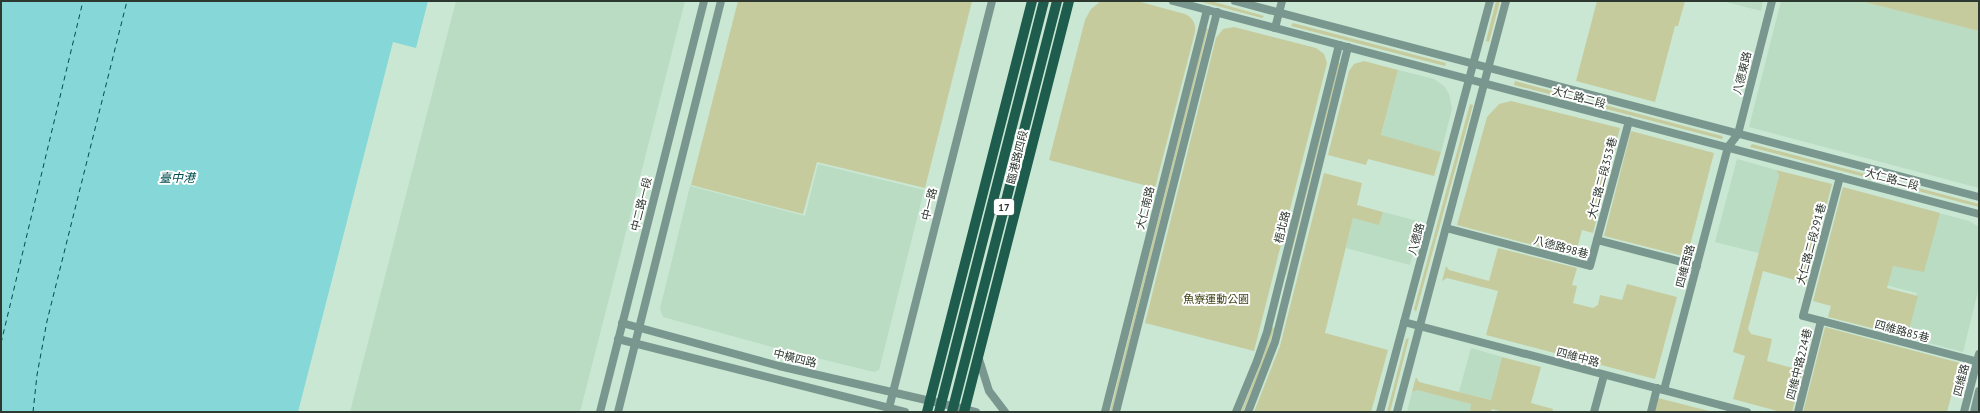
<svg xmlns="http://www.w3.org/2000/svg" width="1980" height="413" viewBox="0 0 1980 413" font-family="'PT Sans','Noto Sans TC',sans-serif">
  <style>
    .built { fill: #b9dcc3 }
    .green { fill: #c6cb9e }
    .water { fill: #86d7d7 }
    .lines { fill: none; stroke-linecap: round; stroke-linejoin: round }
    .ferry { stroke: #004e4f; stroke-width: 1; stroke-dasharray: 5 4; stroke-linecap: butt }
    .minor { stroke: #7a978f; stroke-width: 8 }
    .tertiary { stroke: #7a978f; stroke-width: 8 }
    .primary { stroke: #1e5c4e; stroke-width: 10 }
    .labels { text-anchor: middle; dominant-baseline: central; stroke-width: 4; stroke-linejoin: round; paint-order: stroke }
    .shield { fill: #fff; stroke: #6c746e; stroke-width: 1 }
    .shield-label { font-size: 10px; font-weight: bold; fill: #2d3830 }
    .street-label { font-size: 11px; fill: #2d3830; stroke: #fff }
    .park-label { font-size: 11px; fill: #424619; stroke: #fff }
    .water-label { font-size: 12px; font-style: italic; fill: #004e4f; stroke: #fff }
  </style>
  <rect width="100%" height="100%" fill="#cae7d3"/>
  <g class="built">
    <path d="M456 1H685L580 412H350Z"/>
    <path d="M1722 1H1763L1761 11Z"/>
    <path d="M1781 1H1860L1979 31V188L1749 127Z"/>
    <path d="M1398 70 1434 79 1444 86 1449 94 1452 109 1441 152 1381 136Z"/>
    <path d="M1737 159 1776 170 1779 174 1759 253 1715 242Z"/>
    <path d="M818 164 924 190 879 370 874 372 772 347 663 317 660 309 690 186 805 216Z"/>
    <path d="M1886 199 1969 221 1979 227V287L1963 352 1906 337 1917 293 1886 285Z"/>
    <path d="M1383 212 1422 222 1410 265 1346 248 1353 218 1379 224Z"/>
    <path d="M1471 348 1502 357 1491 400 1459 392Z"/>
    <path d="M1417 390 1472 404 1470 412H1407L1412 392Z"/>
  </g>
  <g class="green">
    <path d="M738 1H972L925 188 817 162 803 214 691 185Z"/>
    <path d="M1101 1H1137L1185 14C1193 18 1196 24 1195 32L1155 188 1049 160 1085 20 1091 9Z"/>
    <path d="M1198 1H1211L1264 16 1262 18Z"/>
    <path d="M1496 1H1500L1489 42 1486 41Z"/>
    <path d="M1597 1H1685L1678 26H1675L1655 102 1576 81Z"/>
    <path d="M1860 1H1979V31Z"/>
    <path d="M1293 23 1446 63 1445 66 1291 26Z"/>
    <path d="M1234 27 1316 48 1324 54 1327 63 1254 351 1145 323 1216 38 1223 29Z"/>
    <path d="M1206 28 1208 29 1112 412H1110Z"/>
    <path d="M1364 61 1398 70 1381 135 1441 152 1434 176 1368 159 1366 165 1328 155 1349 71 1354 64Z"/>
    <path d="M1338 63H1340L1286 275H1285Z"/>
    <path d="M1515 81 1722 136 1723 138 1721 139 1514 85Z"/>
    <path d="M1511 101 1620 128 1593 233 1582 230 1575 256 1457 225 1487 117 1499 104Z"/>
    <path d="M1470 104 1473 105 1416 312 1414 309Z"/>
    <path d="M1631 131 1714 153 1687 257 1604 236Z"/>
    <path d="M1752 144 1979 204V207L1750 147Z"/>
    <path d="M1776 170 1832 184 1806 283 1763 271 1748 329 1751 334 1772 339 1767 361 1803 371 1792 412H1781L1733 399 1745 356 1733 352 1779 175Z"/>
    <path d="M1324 173 1362 183 1357 205 1383 212 1379 225 1353 218 1325 333 1388 350 1371 412H1254L1280 346Z"/>
    <path d="M1843 187 1940 213 1924 272 1893 266 1887 288 1918 296 1907 337 1828 317 1831 306 1813 301Z"/>
    <path d="M1498 248 1577 268 1572 285 1577 286 1573 303 1593 308 1598 305 1600 295 1622 300 1627 284 1677 297 1655 379 1486 335 1498 291 1447 278 1442 281 1446 266 1449 270 1489 281Z"/>
    <path d="M1272 327 1274 328 1266 356 1243 412H1241L1262 360Z"/>
    <path d="M1825 327 1960 363 1947 412H1803Z"/>
    <path d="M1409 338 1390 412H1387L1406 339Z"/>
    <path d="M1502 357 1541 367 1531 403 1553 409 1552 412H1503L1492 409 1491 412H1470L1471 404 1417 390 1412 392 1416 377 1419 382 1491 400Z"/>
    <path d="M1658 398 1713 412H1655Z"/>
  </g>
  <path class="water" d="M1 1H428L416 48 393 42 298 412H1Z"/>
  <g class="lines">
    <g class="ferry">
      <path d="M1 343 83 1"/>
      <path d="M33 412 37 375 47 321 127 1"/>
    </g>
    <g class="minor">
      <path d="M1275 28 1282 1"/>
      <path d="M1840 177 1803 316 1979 362"/>
      <path d="M1446 228 1590 266 1597 240 1697 266"/>
      <path d="M1597 240 1629 121"/>
      <path d="M1404 322 1747 412"/>
      <path d="M622 323 779 366 965 409"/>
      <path d="M618 339 905 412"/>
      <path d="M1664 390 1728 147 1738 134 1772 1"/>
      <path d="M888 412 992 1"/>
      <path d="M1105 412 1207 10"/>
      <path d="M1116 412 1217 12"/>
      <path d="M1236 412 1257 361 1267 332 1339 45"/>
      <path d="M1248 412 1275 342 1348 47"/>
      <path d="M1594 412 1604 375"/>
      <path d="M1651 412 1657 388"/>
      <path d="M1798 412 1821 321"/>
      <path d="M1964 412 1979 354"/>
      <path d="M1974 412 1979 391"/>
    </g>
    <g class="tertiary">
      <path d="M1173 1 1979 214"/>
      <path d="M1235 1 1979 197"/>
      <path d="M978 356 989 391 1005 412"/>
      <path d="M965 409 976 412"/>
      <path d="M600 412 704 1"/>
      <path d="M618 412 721 1"/>
      <path d="M1380 412 1490 1"/>
      <path d="M1397 412 1506 1"/>
    </g>
    <g class="primary">
      <path d="M927 412 1032 1"/>
      <path d="M939 412 1044 1"/>
      <path d="M952 412 1057 1"/>
      <path d="M964 412 1069 1"/>
    </g>
  </g>
  <g class="labels">
    <rect class="shield" x="994" y="199" width="20" height="16" rx="3"/>
    <g class="shield-label">
      <text x="1004" y="207">17</text>
    </g>
    <g class="street-label">
      <text transform="translate(1742 73) rotate(-76)">八德東路</text>
      <text transform="translate(1579 97) rotate(15)">大仁路二段</text>
      <text transform="translate(1017 157) rotate(-76)">臨港路四段</text>
      <text transform="translate(1602 178) rotate(-75)">大仁路二段353巷</text>
      <text transform="translate(1892 179) rotate(15)">大仁路二段</text>
      <text transform="translate(641 204) rotate(-76)">中二路一段</text>
      <text transform="translate(929 204) rotate(-76)">中一路</text>
      <text transform="translate(1145 208) rotate(-76)">大仁南路</text>
      <text transform="translate(1282 227) rotate(-76)">梧北路</text>
      <text transform="translate(1416 239) rotate(-75)">八德路</text>
      <text transform="translate(1811 244) rotate(-75)">大仁路二段291巷</text>
      <text transform="translate(1561 247) rotate(15)">八德路98巷</text>
      <text transform="translate(1685 266) rotate(-75)">四維西路</text>
      <text transform="translate(1902 331) rotate(15)">四維路85巷</text>
      <text transform="translate(1578 357) rotate(15)">四維中路</text>
      <text transform="translate(795 358) rotate(14)">中橫四路</text>
      <text transform="translate(1799 364) rotate(-76)">四維中路224巷</text>
      <text transform="translate(1961 380) rotate(-76)">四維路</text>
    </g>
    <g class="park-label">
      <text x="1216" y="299">魚寮運動公園</text>
    </g>
    <g class="water-label">
      <text x="177" y="177">臺中港</text>
    </g>
  </g>
  <rect width="1980" height="413" fill="none" stroke="#2d3830" stroke-width="4"/>
</svg>
